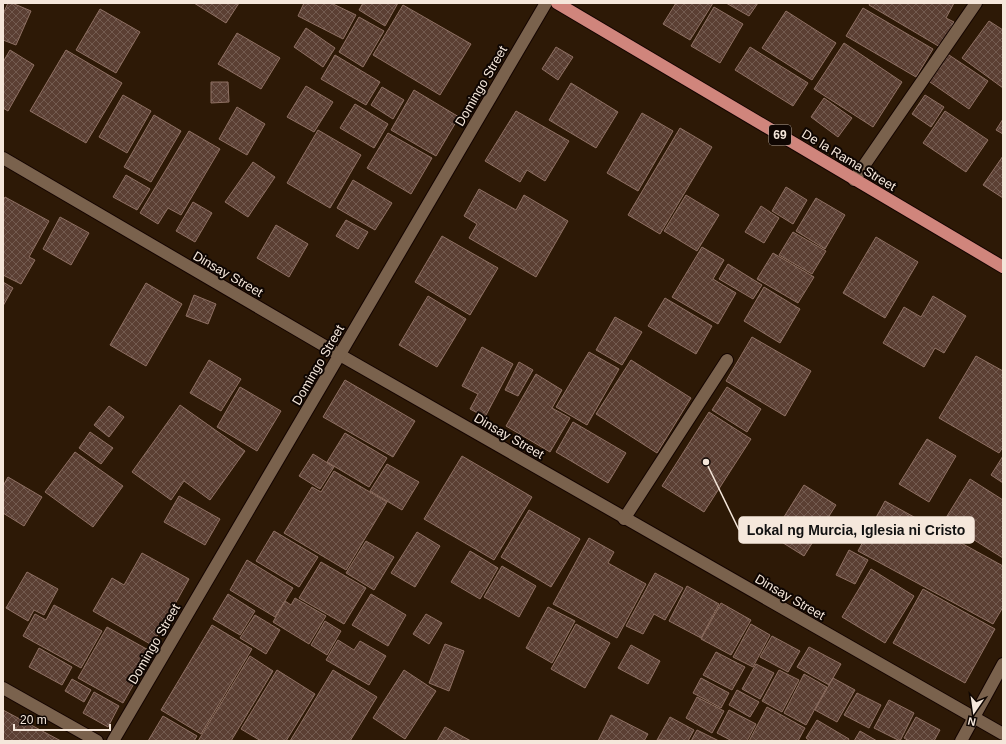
<svg xmlns="http://www.w3.org/2000/svg" width="1006" height="744" viewBox="0 0 1006 744" font-family="Arial,sans-serif">
  <style>
    .building { fill: url(#building-cross-hatch); stroke: #8f7063 }
    .lines { fill: none; stroke-linecap: round; stroke-linejoin: round }
    .minor-casing { stroke: #140400; stroke-width: 14 }
    .highway-casing { stroke: #140400; stroke-width: 14 }
    .minor { stroke: #7a624d; stroke-width: 12 }
    .highway { stroke: #d0857c; stroke-width: 12 }
    .labels { text-anchor: middle; dominant-baseline: central; stroke-width: 4; stroke-linejoin: round; paint-order: stroke }
    .shield { fill: #0f0602; stroke: #b0a49a; stroke-width: 1 }
    .shield-label { font-size: 12px; font-weight: bold; fill: #f5e7db }
    .street-label { font-size: 13px; fill: #f5e7db; stroke: #0f0602 }
    .leader { fill: none; stroke: #f5e7db; stroke-width: 1.5 }
    .callout-dot { fill: #f5e7db; stroke: #0f0602; stroke-width: 1.5 }
    .callout { fill: #f5e7db; stroke: #f5e7db; stroke-width: 1.5 }
    .callout-label { font-size: 14px; text-anchor: middle; font-weight: bold; fill: #111 }
  </style>
  <defs>
    <pattern id="building-cross-hatch" width="8" height="8" patternUnits="userSpaceOnUse"><rect width="8" height="8" fill="#5b3f33"/><path d="M0 0l8 8M0 8l8-8" fill="none" stroke="#735b50"/></pattern>
  </defs>
  <rect width="100%" height="100%" fill="#2d1906"/>
  <g class="building">
    <path d="M8 3H12L31 11 16 45 3 40V14Z"/>
    <path d="M194 3H239L226 23Z"/>
    <path d="M304 3H331L356 15 343 39 298 16Z"/>
    <path d="M363 3H398L385 26 359 10Z"/>
    <path d="M676 3H713L690 40 663 24Z"/>
    <path d="M726 3H758L749 16Z"/>
    <path d="M870 3H954L946 18 954 22 940 47 869 5Z"/>
    <path d="M403 5 471 44 440 95 373 55Z"/>
    <path d="M714 7 743 24 720 63 691 46Z"/>
    <path d="M863 8 933 49 916 77 846 36Z"/>
    <path d="M100 9 140 32 116 73 76 50Z"/>
    <path d="M786 11 836 43 812 80 762 48Z"/>
    <path d="M359 17 384 31 363 67 339 52Z"/>
    <path d="M989 21 1003 30V88L962 58Z"/>
    <path d="M306 28 335 48 323 67 294 47Z"/>
    <path d="M237 33 280 58 261 89 218 64Z"/>
    <path d="M844 43 902 82 873 127 814 89Z"/>
    <path d="M556 47 573 57 558 80 542 69Z"/>
    <path d="M750 47 808 83 793 106 735 70Z"/>
    <path d="M10 50 34 65 8 111 3 108V62Z"/>
    <path d="M66 50 122 83 86 143 30 111Z"/>
    <path d="M946 53 988 81 969 109 927 80Z"/>
    <path d="M335 55 380 82 366 105 321 79Z"/>
    <path d="M211 82H228L229 102 211 103Z"/>
    <path d="M571 83 618 112 596 148 549 120Z"/>
    <path d="M306 86 333 102 314 132 287 117Z"/>
    <path d="M382 87 404 100 393 119 371 105Z"/>
    <path d="M414 90 459 117 436 156 391 130Z"/>
    <path d="M123 95 151 111 127 153 99 137Z"/>
    <path d="M925 95 944 107 931 127 912 114Z"/>
    <path d="M824 98 852 118 838 137 811 117Z"/>
    <path d="M355 104 388 124 374 148 340 128Z"/>
    <path d="M237 107 265 124 247 155 219 139Z"/>
    <path d="M516 111 569 141 545 181 527 170 520 182 485 161Z"/>
    <path d="M945 111 988 140 966 172 923 143Z"/>
    <path d="M642 113 673 131 638 191 607 173Z"/>
    <path d="M154 115 181 131 151 182 124 167Z"/>
    <path d="M1003 119V134L996 130Z"/>
    <path d="M680 128 712 147 660 234 628 215Z"/>
    <path d="M318 130 361 155 330 208 287 183Z"/>
    <path d="M189 131 220 149 181 215 168 208 158 224 140 213Z"/>
    <path d="M388 133 432 158 411 194 367 168Z"/>
    <path d="M1003 156V198L983 185Z"/>
    <path d="M253 162 275 177 248 217 225 202Z"/>
    <path d="M126 175 150 189 137 210 113 197Z"/>
    <path d="M353 180 392 203 375 230 337 208Z"/>
    <path d="M786 187 807 200 793 224 772 211Z"/>
    <path d="M479 189 516 210 524 195 568 221 536 277 469 238 477 224 464 216Z"/>
    <path d="M686 195 719 215 697 251 664 231Z"/>
    <path d="M5 197 49 221 29 257 35 260 21 284 3 275V201Z"/>
    <path d="M816 198 845 215 825 249 796 231Z"/>
    <path d="M193 202 212 213 195 242 176 231Z"/>
    <path d="M761 206 779 218 764 243 745 232Z"/>
    <path d="M60 217 89 233 71 265 43 249Z"/>
    <path d="M346 220 368 232 358 249 336 236Z"/>
    <path d="M276 225 308 244 289 277 257 258Z"/>
    <path d="M793 232 826 251 812 274 779 255Z"/>
    <path d="M442 236 498 268 470 315 415 282Z"/>
    <path d="M876 237 918 262 885 318 843 293Z"/>
    <path d="M702 247 724 260 713 279 736 293 718 324 672 297Z"/>
    <path d="M773 253 814 277 798 303 757 279Z"/>
    <path d="M728 264 762 285 753 299 719 279Z"/>
    <path d="M3 282 13 288 3 306Z"/>
    <path d="M146 283 182 304 146 366 110 345Z"/>
    <path d="M764 287 800 309 780 343 744 321Z"/>
    <path d="M194 295 216 304 208 324 186 316Z"/>
    <path d="M428 296 466 319 437 367 399 345Z"/>
    <path d="M933 296 966 316 944 353 935 348 924 367 883 343 904 307 921 317Z"/>
    <path d="M665 298 712 326 696 354 648 326Z"/>
    <path d="M615 317 642 332 622 365 596 350Z"/>
    <path d="M752 337 811 371 785 416 726 381Z"/>
    <path d="M482 347 513 364 485 417 470 409 478 394 462 386Z"/>
    <path d="M589 352 619 369 587 425 556 407Z"/>
    <path d="M976 356 1003 371V447L999 453 939 418Z"/>
    <path d="M209 360 241 379 221 411 190 393Z"/>
    <path d="M631 360 691 398 657 453 596 414Z"/>
    <path d="M519 362 533 370 518 396 505 390Z"/>
    <path d="M536 374 562 390 552 408 570 418 550 452 506 426Z"/>
    <path d="M345 380 415 421 393 457 323 417Z"/>
    <path d="M240 387 281 411 257 451 217 427Z"/>
    <path d="M727 387 761 409 747 432 712 410Z"/>
    <path d="M180 405 245 451 210 500 184 481 171 500 132 472Z"/>
    <path d="M109 406 124 417 109 437 94 425Z"/>
    <path d="M709 412 751 439 704 512 662 486Z"/>
    <path d="M573 422 626 453 608 483 556 452Z"/>
    <path d="M90 432 113 448 101 464 79 448Z"/>
    <path d="M345 433 387 458 369 487 327 462Z"/>
    <path d="M927 439 956 456 929 502 899 484Z"/>
    <path d="M75 452 123 486 93 527 45 492Z"/>
    <path d="M313 454 334 467 320 489 299 476Z"/>
    <path d="M462 456 532 497 494 560 424 519Z"/>
    <path d="M1003 456V483L991 475Z"/>
    <path d="M387 464 419 482 402 510 370 491Z"/>
    <path d="M334 471 387 502 346 570 284 533 312 487 321 492Z"/>
    <path d="M8 477 42 497 24 526 3 513V486Z"/>
    <path d="M970 479 1003 500V558L944 521Z"/>
    <path d="M804 485 836 505 804 556 772 536Z"/>
    <path d="M179 496 220 519 205 545 164 522Z"/>
    <path d="M885 501 1003 566V607L993 624 858 551Z"/>
    <path d="M529 510 580 539 551 587 501 557Z"/>
    <path d="M274 531 318 557 299 587 256 561Z"/>
    <path d="M417 532 440 546 415 587 391 573Z"/>
    <path d="M589 538 614 552 608 563 646 584 617 638 553 604Z"/>
    <path d="M366 541 394 557 374 590 346 573Z"/>
    <path d="M849 550 868 560 855 584 836 575Z"/>
    <path d="M470 551 498 568 480 599 451 582Z"/>
    <path d="M142 553 189 579 152 645 93 611 112 578 124 585Z"/>
    <path d="M247 560 293 588 275 617 230 590Z"/>
    <path d="M321 562 366 588 344 624 299 598Z"/>
    <path d="M502 566 536 586 519 617 484 597Z"/>
    <path d="M871 569 914 596 885 643 842 617Z"/>
    <path d="M27 572 58 589 44 615 34 610 28 621 6 608Z"/>
    <path d="M655 573 683 588 665 620 654 614 643 634 626 626Z"/>
    <path d="M687 586 719 604 701 638 669 621Z"/>
    <path d="M923 589 995 629 965 683 893 643Z"/>
    <path d="M228 594 255 611 240 635 213 619Z"/>
    <path d="M371 594 406 615 388 646 352 625Z"/>
    <path d="M295 598 326 616 309 644 273 622 285 601 291 605Z"/>
    <path d="M721 603 751 620 731 655 701 639Z"/>
    <path d="M54 605 102 631 81 668 23 636 35 614 46 620Z"/>
    <path d="M548 607 575 621 552 663 526 648Z"/>
    <path d="M426 614 442 623 429 644 413 634Z"/>
    <path d="M255 615 280 630 266 654 240 638Z"/>
    <path d="M325 621 341 631 327 655 311 645Z"/>
    <path d="M576 624 610 643 585 688 551 669Z"/>
    <path d="M751 624 770 635 753 667 733 657Z"/>
    <path d="M212 625 252 649 201 734 161 710Z"/>
    <path d="M107 627 152 652 123 703 78 678Z"/>
    <path d="M772 636 800 651 788 672 760 657Z"/>
    <path d="M338 640 354 650 360 641 386 656 369 685 326 660Z"/>
    <path d="M445 644 464 651 449 691 429 683Z"/>
    <path d="M631 645 660 661 648 684 618 668Z"/>
    <path d="M809 647 841 664 829 685 797 667Z"/>
    <path d="M39 648 72 667 62 685 29 667Z"/>
    <path d="M716 652 745 667 732 690 703 675Z"/>
    <path d="M250 656 273 671 231 741H198Z"/>
    <path d="M756 664 774 673 760 699 742 689Z"/>
    <path d="M277 670 315 694 286 741H261L241 729Z"/>
    <path d="M333 670 377 697 350 741H290Z"/>
    <path d="M404 670 436 691 405 739 373 718Z"/>
    <path d="M779 670 799 680 782 712 762 701Z"/>
    <path d="M804 674 827 687 806 725 784 713Z"/>
    <path d="M701 678 729 693 721 708 693 693Z"/>
    <path d="M833 678 855 690 837 722 815 710Z"/>
    <path d="M72 679 91 690 84 702 65 691Z"/>
    <path d="M737 690 759 702 750 717 729 705Z"/>
    <path d="M94 692 119 706 108 727 83 713Z"/>
    <path d="M857 693 881 705 869 728 844 715Z"/>
    <path d="M697 697 724 711 712 733 686 718Z"/>
    <path d="M889 700 914 713 900 741 874 728Z"/>
    <path d="M767 707 805 728 798 741H749Z"/>
    <path d="M3 710 61 741H3Z"/>
    <path d="M729 710 756 724 747 741H732L717 733Z"/>
    <path d="M611 715 648 734 644 741H598Z"/>
    <path d="M163 716 197 736 194 741H148Z"/>
    <path d="M670 717 694 730 688 741 657 740Z"/>
    <path d="M916 717 940 730 934 741H909L904 738Z"/>
    <path d="M817 720 849 739 848 741H810L806 738Z"/>
    <path d="M445 727 471 741H437Z"/>
    <path d="M697 730 719 741H691Z"/>
    <path d="M860 731 877 741H854Z"/>
  </g>
  <g class="lines">
    <g class="minor-casing">
      <g id="minor">
        <path d="M3 158 340 355 1003 734"/>
        <path d="M854 180 976 3"/>
        <path d="M624 519 727 360"/>
        <path d="M3 688 97 741"/>
        <path d="M113 741 546 3"/>
        <path d="M961 741 1003 664"/>
      </g>
    </g>
    <g class="highway-casing">
      <path id="highway" d="M557 3 1003 267"/>
    </g>
    <use href="#minor" class="minor"/>
    <use href="#highway" class="highway"/>
  </g>
  <g class="labels">
    <rect class="shield" x="769" y="125" width="22" height="20" rx="3"/>
    <g class="shield-label">
      <text x="780" y="135">69</text>
    </g>
    <g class="street-label">
      <text transform="translate(481 86) rotate(-60)">Domingo Street</text>
      <text transform="translate(849 160) rotate(31)">De la Rama Street</text>
      <text transform="translate(228 274) rotate(30)">Dinsay Street</text>
      <text transform="translate(318 365) rotate(-60)">Domingo Street</text>
      <text transform="translate(509 436) rotate(30)">Dinsay Street</text>
      <text transform="translate(790 597) rotate(30)">Dinsay Street</text>
      <text transform="translate(154 644) rotate(-60)">Domingo Street</text>
    </g>
  </g>
  <path class="leader" d="M706 462L739 530"/>
  <circle class="callout-dot" cx="706" cy="462" r="4"/>
  <rect class="callout" x="739" y="517" width="235" height="26" rx="4"/>
  <g class="callout-label">
    <text x="856" y="535">Lokal ng Murcia, Iglesia ni Cristo</text>
  </g>
  <rect width="1006" height="744" fill="none" stroke="#f5e7db" stroke-width="8"/>
  <g transform="translate(974 712) rotate(193)" stroke="#0f0602" stroke-width="3" paint-order="stroke">
  <path d="M0-3L7 15L0 10L-7 15Z" fill="#f5e7db"/>
  <text y="-6" font-size="11" font-weight="bold" text-anchor="middle" fill="#f5e7db">N</text>
  </g>
  <path d="M14 724v6h96v-6" fill="none" stroke="#f5e7db" stroke-width="2"/>
  <text x="20" y="724" font-size="12" fill="#f5e7db" stroke="#0f0602" stroke-width="3" paint-order="stroke">20 m</text>
</svg>
